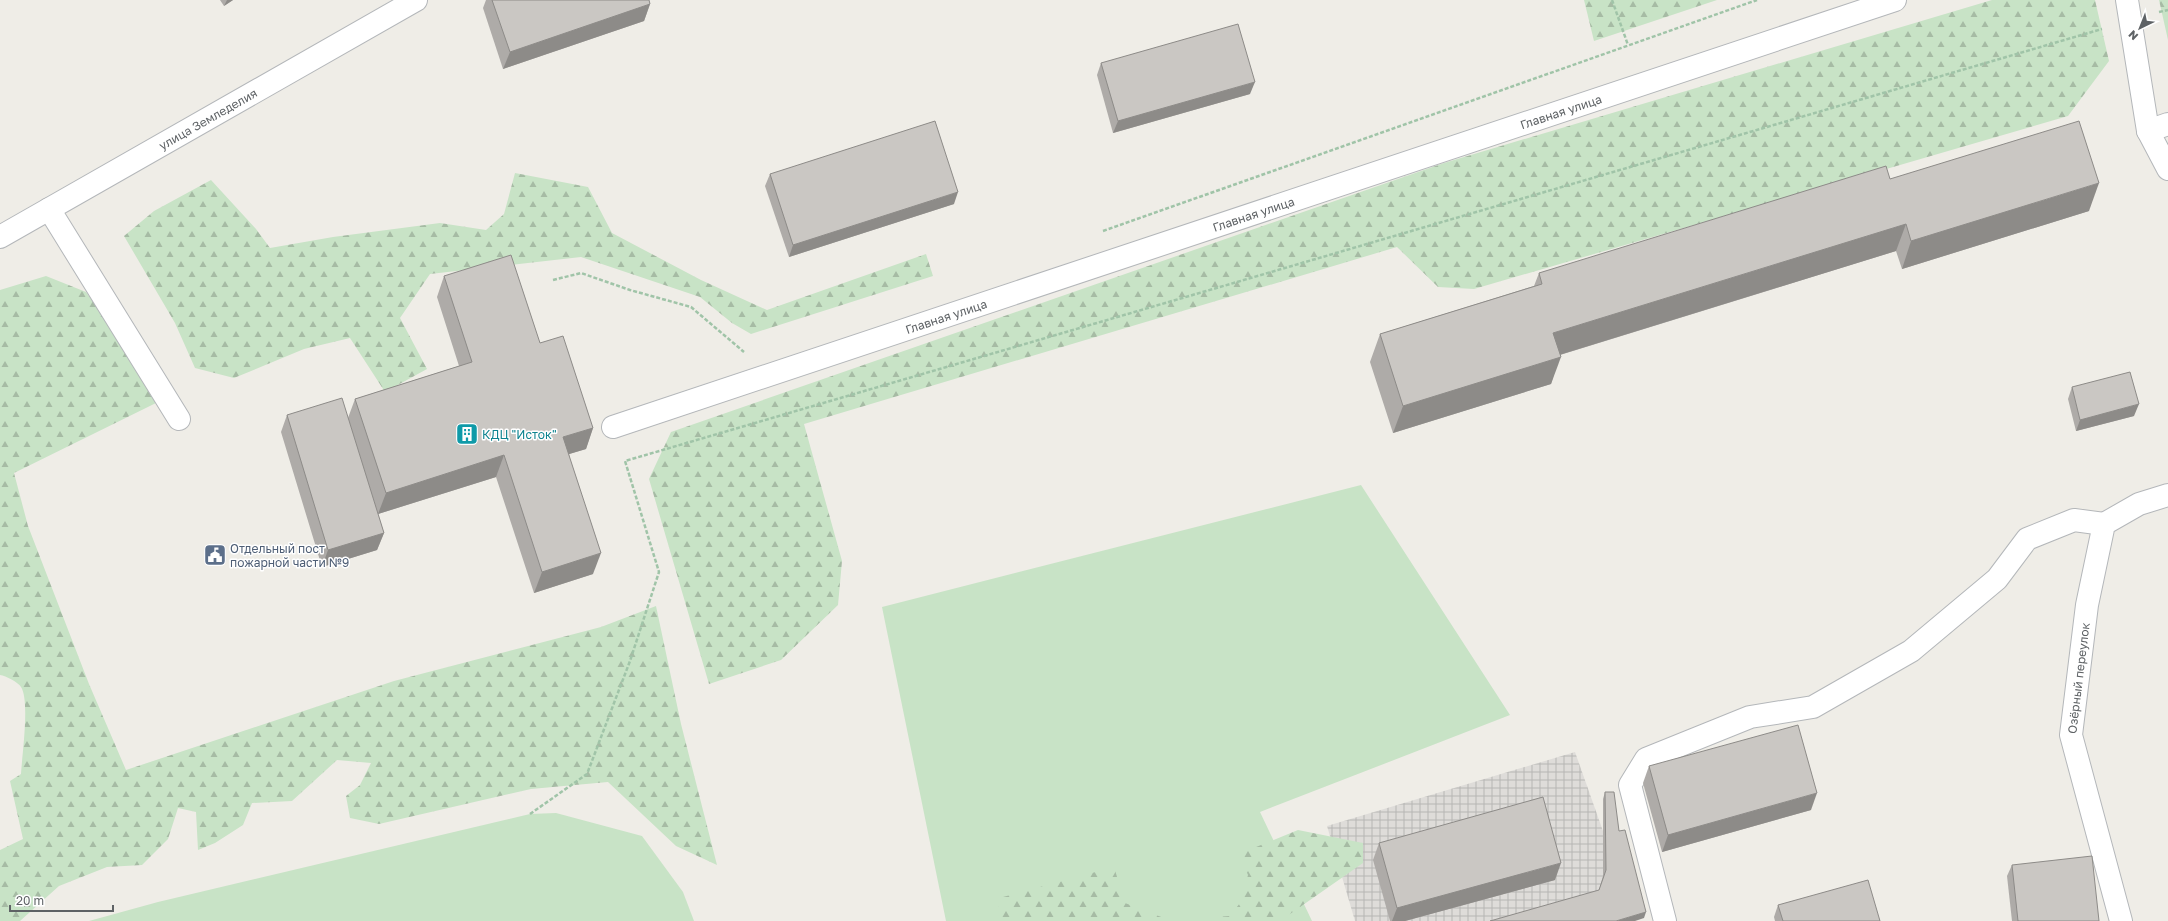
<svg xmlns="http://www.w3.org/2000/svg" width="2168" height="921" viewBox="0 0 2168 921" font-family="'Golos Text',sans-serif">
  <style>
    .industrial { fill: url(#industrial-grid) }
    .green { fill: #c8e3c6 }
    .forest { fill: url(#forest-firs) }
    .lines { fill: none; stroke-linecap: round; stroke-linejoin: round }
    .minor-casing { stroke: #b4b7ba; stroke-width: 24 }
    .path { stroke: #a0c4a8; stroke-width: 2.5; stroke-dasharray: 4 2; stroke-linecap: butt }
    .minor { stroke: #fff; stroke-width: 22 }
    .wall { fill: #aeaba8 }
    .shaded-wall { fill: #8d8b88 }
    .building { fill: #cac7c3; stroke: #8d8b88 }
    .labels { text-anchor: middle; dominant-baseline: central; stroke-width: 3; stroke-linejoin: round; paint-order: stroke }
    .street-label { font-size: 12px; fill: #5e6265; stroke: #fff }
    .culture-label { font-size: 12px; fill: #0d838f; stroke: #fff; text-anchor: start }
    .service-label { font-size: 12px; fill: #4e5e75; stroke: #fff; text-anchor: start }
  </style>
  <defs>
    <pattern id="industrial-grid" width="8" height="8" patternUnits="userSpaceOnUse"><rect width="8" height="8" fill="#dedcd9"/><path d="M0 4h8M4 0v8" fill="none" stroke="#b7b6b4"/></pattern>
    <pattern id="forest-firs" width="22" height="20" patternUnits="userSpaceOnUse"><rect width="22" height="20" fill="#c8e3c6"/><path d="M5 1l3.5 6h-7zM16 11l3.5 6h-7z" fill="#a6bba4"/></pattern>
  </defs>
  <rect width="100%" height="100%" fill="#efede7"/>
  <path class="industrial" d="M1575 752 1615 865 1593 921H1355L1327 826Z"/>
  <g class="green">
    <path d="M1361 485 1510 715 1260 812 1312 921H946L882 607Z"/>
    <path d="M556 813 642 836 683 892 694 921H89L158 902 530 814Z"/>
  </g>
  <g class="forest">
    <path d="M1584 0H1717L1594 41Z"/>
    <path d="M1992 0H2095L2109 61 2068 116 1474 289 1438 287 1397 247 804 424 842 561 838 605 781 660 709 684 649 479 671 432 1444 163Z"/>
    <path d="M2159 0H2168V40Z"/>
    <path d="M515 173 588 187 612 233 701 280 767 310 926 254 933 276 751 334 732 323 700 297 581 257 430 274 400 318 427 369 385 392 350 338 304 349 234 378 195 368 175 323 124 236 154 211 211 180 256 229 270 248 333 237 440 223 486 230 504 214Z"/>
    <path d="M46 276 86 292 128 350 156 403 14 473 28 526 89 684 126 770 394 681 601 627 656 606 681 724 717 865 676 846 608 782 531 789 379 824 350 818 346 796 360 785 371 763 337 760 292 801 252 803 243 825 215 843 198 850 196 812 178 808 168 839 142 865 107 867 59 886 20 921H0V850L23 839 10 781 21 774C22 756 30 700 21 687 18 682 6 676 0 675V290Z"/>
    <path d="M1298 830 1363 843V863L1280 921H992L1003 897 1114 867 1125 903 1169 920 1230 916 1240 903 1248 875 1239 854Z"/>
  </g>
  <g class="lines">
    <g class="minor-casing">
      <g id="minor">
        <path d="M2127 0 2148 131 2168 169"/>
        <path d="M2148 131 2168 124"/>
        <path d="M49 209 179 419"/>
        <path id="s1" d="M0 237 416 0"/>
        <path id="s2" d="M613 427 1895 0"/>
        <path d="M1665 921 1630 785 1646 759 1750 717 1813 707 1911 651 1997 579 2027 539 2074 520 2104 524"/>
        <path id="s3" d="M2121 921 2071 735 2087 605 2104 524 2139 504 2168 495"/>
      </g>
    </g>
    <g class="path">
      <path d="M1612 0 1628 45"/>
      <path d="M2159 12 2168 10"/>
      <path d="M1103 231 1757 0"/>
      <path d="M553 280 581 273 630 290 691 307 744 352"/>
      <path d="M530 814 587 774 630 661 659 572 625 461 2102 29"/>
    </g>
    <use href="#minor" class="minor"/>
  </g>
  <g class="wall">
    <path d="M220 0H233L224 6Z"/>
    <path d="M486 0H649L650 4 644 21 503 69 483 8Z"/>
    <path d="M1101 63 1250 94 1113 133 1097 75Z"/>
    <path d="M770 174 954 204 789 257 765 186Z"/>
    <path d="M1890 179 2089 211 1902 269 1896 251 1560 355 1551 384 1393 433 1370 362 1380 334 1534 286 1539 273Z"/>
    <path d="M444 276 540 343 593 428 586 449 569 454 593 574 534 593 496 477 378 514 384 533 377 550 322 567 281 432 287 415 348 418 355 399 459 366 437 297Z"/>
    <path d="M2072 387 2134 416 2076 431 2068 399Z"/>
    <path d="M1649 766 1811 810 1662 852 1643 783Z"/>
    <path d="M1605 792 1619 831 1644 918 1599 890 1603 876V799Z"/>
    <path d="M1379 843 1555 880 1405 921H1390L1373 860Z"/>
    <path d="M2012 865 2099 921H2012L2007 876Z"/>
    <path d="M1778 905 1880 921H1775L1774 917Z"/>
  </g>
  <g class="shaded-wall">
    <path d="M227 0H233L224 6Z"/>
    <path d="M650 4 644 21 503 69 510 52Z"/>
    <path d="M1255 82 1250 94 1113 133 1118 121Z"/>
    <path d="M2099 183 2089 211 1902 269 1911 241Z"/>
    <path d="M958 192 954 204 789 257 793 245Z"/>
    <path d="M1906 224 1896 251 1543 360 1553 333Z"/>
    <path d="M1561 357 1551 384 1393 433 1403 406Z"/>
    <path d="M2139 404 2134 416 2076 431 2080 420Z"/>
    <path d="M593 428 586 449 556 458 563 437Z"/>
    <path d="M504 455 496 477 378 514 386 493Z"/>
    <path d="M384 533 377 550 322 567 328 550Z"/>
    <path d="M601 553 593 574 534 593 542 572Z"/>
    <path d="M1817 793 1811 810 1662 852 1668 835Z"/>
    <path d="M1561 863 1555 880 1405 921H1392L1397 908Z"/>
    <path d="M1646 912 1644 918 1635 921H1616Z"/>
  </g>
  <g class="building">
    <path d="M492 0H649L650 4 510 52Z"/>
    <path d="M1238 24 1255 82 1118 121 1101 63Z"/>
    <path d="M935 121 958 192 793 245 770 174Z"/>
    <path d="M2079 121 2099 183 1911 241 1906 224 1553 333 1561 357 1403 406 1380 334 1542 284 1539 273 1886 166 1890 179Z"/>
    <path d="M511 255 540 343 563 336 593 428 563 437 601 553 542 572 504 455 386 493 355 399 472 362 444 276Z"/>
    <path d="M2130 372 2139 404 2080 420 2072 387Z"/>
    <path d="M342 398 384 533 328 550 287 415Z"/>
    <path d="M1798 725 1817 793 1668 835 1649 766Z"/>
    <path d="M1605 792H1614L1619 831 1625 830 1646 912 1616 921H1490L1599 890 1606 870Z"/>
    <path d="M1543 797 1561 863 1397 908 1379 843Z"/>
    <path d="M2092 856 2099 921H2018L2012 865Z"/>
    <path d="M1868 880 1880 921H1783L1778 905Z"/>
  </g>
  <defs>
    <g id="building-square" transform="scale(1.15)"><rect x="-9" y="-9" width="18" height="18" rx="4" fill="#0f9aa8" stroke="#fff"/><path d="M-4-6H4V6H1V3H-1V6H-4ZM-2.5-4.3h1.7v1.8h-1.7ZM.8-4.3h1.7v1.8H.8ZM-2.5-1h1.7V.8h-1.7ZM.8-1h1.7V.8H.8Z" fill="#fff"/></g>
    <g id="civic-square" transform="scale(1.15)"><rect x="-9" y="-9" width="18" height="18" rx="4" fill="#5c6f8a" stroke="#fff"/><path d="M-.6-6.5H3V-4.5H.6V-3L4-1V1h2V6H-6V1h2V-1L-.6-3ZM-1.2 2.5V6h2.4V2.5Z" fill="#fff"/></g>
  </defs>
  <g fill-rule="evenodd">
    <use href="#building-square" x="467" y="434"/>
    <use href="#civic-square" x="215" y="555"/>
  </g>
  <g class="labels">
    <g class="street-label">
      <text stroke="none"><textPath href="#s2" startOffset="999">Главная улица</textPath></text>
      <text stroke="none"><textPath href="#s1" startOffset="239">улица Земледелия</textPath></text>
      <text stroke="none"><textPath href="#s2" startOffset="675">Главная улица</textPath></text>
      <text stroke="none"><textPath href="#s2" startOffset="351">Главная улица</textPath></text>
      <text stroke="none"><textPath href="#s3" startOffset="250">Озёрный переулок</textPath></text>
    </g>
    <g class="culture-label">
      <text x="482" y="434">КДЦ "Исток"</text>
    </g>
    <g class="service-label">
      <text x="230" y="548">Отдельный пост<tspan x="230" dy="14">пожарной части №9</tspan></text>
    </g>
  </g>
  <g transform="translate(2140 28) rotate(223)" stroke="#ffffff" stroke-width="3" paint-order="stroke">
  <path d="M0-3L7 15L0 10L-7 15Z" fill="#5e6265"/>
  <text y="-6" font-size="11" font-weight="bold" text-anchor="middle" fill="#5e6265">N</text>
  </g>
  <path d="M10 905v6h103v-6" fill="none" stroke="#5e6265" stroke-width="2"/>
  <text x="16" y="905" font-size="12" fill="#5e6265" stroke="#ffffff" stroke-width="3" paint-order="stroke">20 m</text>
</svg>
